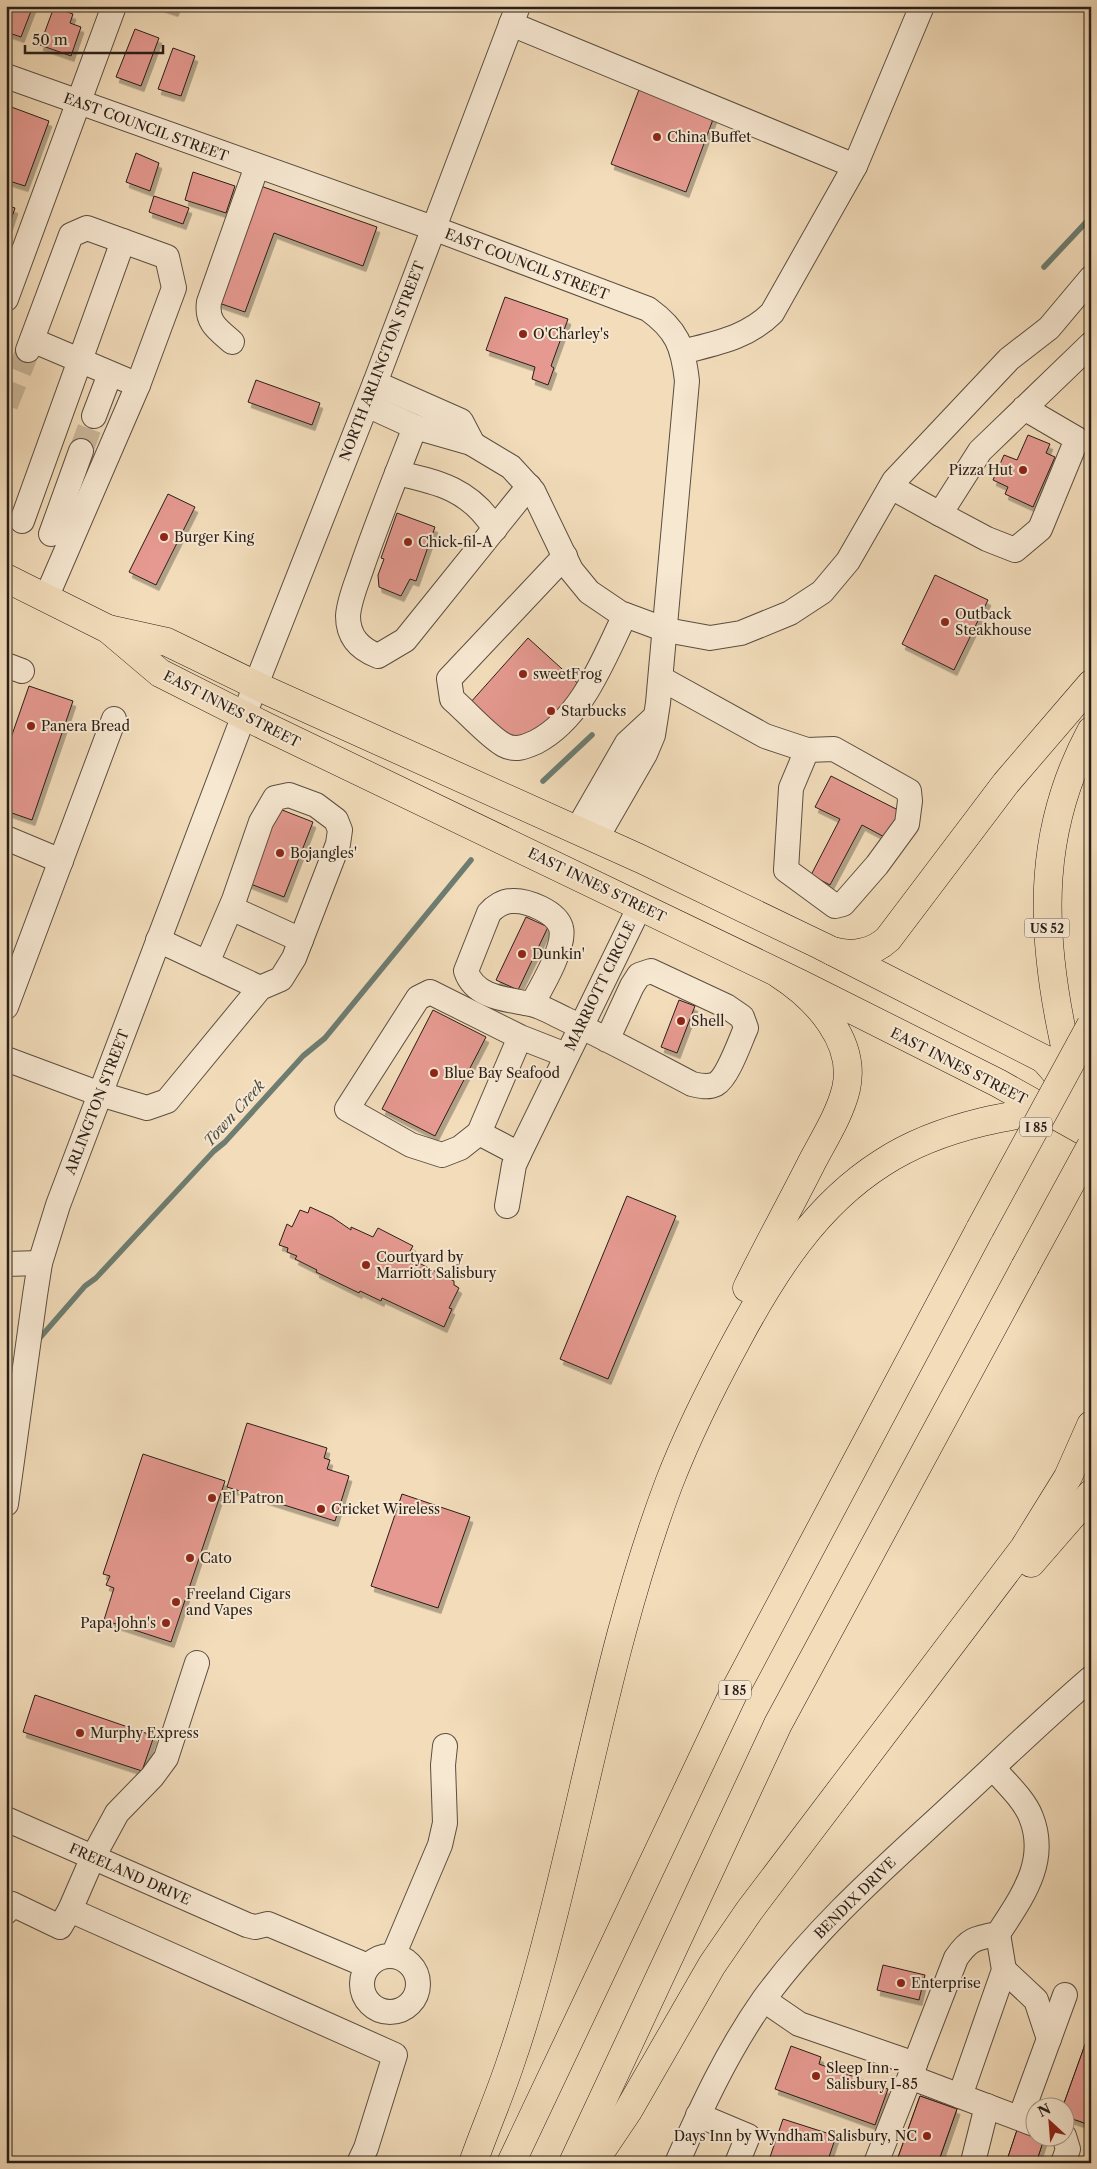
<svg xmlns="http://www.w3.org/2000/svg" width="1097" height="2169" viewBox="0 0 1097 2169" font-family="'Libre Caslon Text',serif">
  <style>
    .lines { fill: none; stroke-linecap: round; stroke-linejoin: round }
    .stream { stroke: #6d7d71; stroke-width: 5.5 }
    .building { fill: #e59990; stroke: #291e18; filter: url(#shadow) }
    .minor-tunnel { stroke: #cab69a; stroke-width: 24; stroke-dasharray: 24 12; stroke-linecap: butt }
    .minor-casing { stroke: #5b4e40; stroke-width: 26 }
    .major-casing { stroke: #291e18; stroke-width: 29 }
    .highway-casing { stroke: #291e18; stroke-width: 29 }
    .minor { stroke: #f7e8d2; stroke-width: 24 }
    .major { stroke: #f2dcba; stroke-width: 28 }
    .highway { stroke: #f2dcba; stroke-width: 28 }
    .highway-bridge-casing { stroke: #291e18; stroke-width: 29; stroke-linecap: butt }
    .highway-bridge { stroke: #f2dcba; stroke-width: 28 }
    .poi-dot { fill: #8f2418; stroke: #f7e8d2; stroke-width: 2 }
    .labels { text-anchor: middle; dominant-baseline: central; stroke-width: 4; stroke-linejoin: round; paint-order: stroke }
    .shield { fill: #f7e8d2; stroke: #675b50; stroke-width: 1 }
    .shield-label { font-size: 12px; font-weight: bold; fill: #291e18 }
    .street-label { font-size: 14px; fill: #291e18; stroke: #f7e8d2 }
    .poi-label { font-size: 14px; fill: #291e18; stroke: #f7e8d2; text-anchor: start }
    .water-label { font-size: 15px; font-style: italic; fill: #4b4d45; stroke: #f7e8d2 }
  </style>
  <defs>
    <filter id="shadow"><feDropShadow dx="3" dy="5.5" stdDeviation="0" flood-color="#0004"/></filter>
  </defs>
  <rect width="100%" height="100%" fill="#f2dcba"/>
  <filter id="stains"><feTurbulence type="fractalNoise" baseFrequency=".004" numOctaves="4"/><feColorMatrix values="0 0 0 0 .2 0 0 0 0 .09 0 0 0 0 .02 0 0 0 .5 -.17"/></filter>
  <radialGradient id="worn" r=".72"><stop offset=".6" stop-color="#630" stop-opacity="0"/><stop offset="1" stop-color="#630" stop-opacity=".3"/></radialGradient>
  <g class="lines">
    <g class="stream">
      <path d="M1044 267 1091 217"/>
      <path d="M543 781 592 735"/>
      <path d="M38 1340 85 1286 96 1278 214 1151 225 1142 303 1056 325 1038 471 860"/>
      <path d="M6 1375 16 1364"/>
    </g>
  </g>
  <g class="building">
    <path d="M9 6H33L21 37 6 32Z"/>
    <path d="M160 6H177L175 11Z"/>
    <path d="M54 7 73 14 70 23 81 27 71 56 40 45Z"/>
    <path d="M135 29 159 38 141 86 116 77Z"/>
    <path d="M173 48 195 56 181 96 158 89Z"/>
    <path d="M640 87 715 114 686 192 611 164Z"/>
    <path d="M6 105 49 121 25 186 6 180Z"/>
    <path d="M136 153 159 163 150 191 126 182Z"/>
    <path d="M193 172 235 186 226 213 185 200Z"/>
    <path d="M255 184 377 227 363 266 274 233 245 312 213 301Z"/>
    <path d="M154 196 189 208 183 224 149 212Z"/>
    <path d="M6 205 15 208 9 226 6 225Z"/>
    <path d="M505 297 568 319 551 366 554 368 548 385 532 379 535 367 486 350Z"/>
    <path d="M256 380 320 403 312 425 248 402Z"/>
    <path d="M1028 435 1050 444 1046 453 1055 457 1033 507 1005 494 1008 487 993 480 1004 455 1017 460Z"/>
    <path d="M168 494 195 507 156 585 129 572Z"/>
    <path d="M397 513 435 527 416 581 410 579 401 596 379 587 378 575 384 559 381 558Z"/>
    <path d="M935 575 988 600 954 670 902 644Z"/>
    <path d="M528 638 583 688 537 738 511 740 470 703Z"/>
    <path d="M29 686 73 701 32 820 6 811V752Z"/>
    <path d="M831 776 904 813 890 840 862 825 830 885 811 875 840 819 815 807Z"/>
    <path d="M277 808 313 822 284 897 248 883Z"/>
    <path d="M526 917 548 927 518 990 496 980Z"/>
    <path d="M679 1000 695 1006 677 1053 661 1047Z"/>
    <path d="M433 1010 486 1037 435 1136 382 1109Z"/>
    <path d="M627 1196 676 1216 608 1379 560 1359Z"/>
    <path d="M310 1207 332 1217 351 1230V1227L373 1237 378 1228 413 1246 410 1251 418 1254 415 1261 454 1281V1285L459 1288 449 1308 452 1309 444 1327 382 1298 381 1301 360 1291 359 1293 316 1272 317 1270 295 1259 297 1256 287 1252 288 1248 279 1245 287 1224 292 1227 300 1210 308 1213Z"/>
    <path d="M247 1423 327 1448 324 1458 330 1460 327 1469 349 1476 335 1521 227 1487Z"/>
    <path d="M143 1454 225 1481 171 1642 104 1620 114 1588 106 1585 110 1576 103 1574Z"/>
    <path d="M402 1494 470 1517 438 1608 371 1586Z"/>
    <path d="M35 1695 154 1736 142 1771 23 1732Z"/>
    <path d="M883 1965 925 1975 919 2000 877 1990Z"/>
    <path d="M1091 2028V2124L1090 2125 1064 2116 1063 2106Z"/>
    <path d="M1091 2028V2124L1090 2125 1064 2116 1063 2106Z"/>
    <path d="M791 2046 821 2057 819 2064 888 2089 875 2125 775 2089Z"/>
    <path d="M920 2096 957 2109 938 2163H896Z"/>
    <path d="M920 2096 957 2109 938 2163H896Z"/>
    <path d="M783 2119 836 2136 827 2163H768Z"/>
    <path d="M1017 2130 1044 2139 1036 2163H1006Z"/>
    <path d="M1017 2130 1044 2139 1036 2163H1006Z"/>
  </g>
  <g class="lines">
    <g class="minor-tunnel">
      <path d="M6 405 28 350"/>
      <path d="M81 451 94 416"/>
    </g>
    <g class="minor-casing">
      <g id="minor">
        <path d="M511 24 855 166"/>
        <path d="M6 76 433 228 648 309C677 330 683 346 687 381L658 703 653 735 645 754 596 839"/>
        <path d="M6 299 114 6"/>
        <path d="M32 340 138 385 46 598"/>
        <path d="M232 342C217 329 206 322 209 302L257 166"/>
        <path d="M28 350 71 235 87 228 167 257 174 288 138 385"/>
        <path d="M682 352C716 343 747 338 772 313L855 166 922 6"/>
        <path d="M375 383 461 421 473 444"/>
        <path d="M367 405 415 427 471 443 511 467 533 491 571 570 589 592 620 613 666 630 710 638 741 633 790 613 822 592 848 561 894 481 1009 359 1049 328 1091 278"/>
        <path d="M1024 408 1077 439 1040 529 1015 550 987 539 940 514 980 451 1091 344"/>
        <path d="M94 416 110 374"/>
        <path d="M415 427C397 473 379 518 363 564 358 580 349 599 348 616 348 637 360 649 378 656L405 640 529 486"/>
        <path d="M397 473C439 482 471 490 495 529"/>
        <path d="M891 487 940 514"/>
        <path d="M22 521 123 241"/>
        <path d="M51 534 81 451"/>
        <path d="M565 556 449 679 452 699C465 710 490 738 504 745 515 751 525 747 536 742 582 718 603 660 625 615"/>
        <path d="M6 665 22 671"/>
        <path d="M662 679 765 736 807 750 834 749 909 791 910 801 907 824 877 865 843 904 835 906 786 870 791 788 807 750"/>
        <path d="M577 830 627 743 654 718"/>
        <path d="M6 838 61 861"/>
        <path d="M231 908 301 940"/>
        <path d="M158 940 260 988"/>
        <path d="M532 1004C541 988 566 946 561 928 557 912 527 900 512 901 503 901 494 907 489 913L466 971C475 998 506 999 530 1004 542 1006 554 1014 565 1019 608 1039 650 1062 692 1084 700 1086 708 1088 716 1084 728 1077 740 1041 746 1028L742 1017 726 1006 651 971 639 975 632 986 607 1040"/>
        <path d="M6 1007 114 719"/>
        <path d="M520 1037 479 1133 460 1148 442 1155 411 1145 347 1109 418 998 430 992 520 1037 566 1055"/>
        <path d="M6 1059 100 1094 147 1108 167 1101 260 988 281 979 294 958 338 844 340 830 336 820 316 805 289 795 275 798 261 822 234 900 207 963"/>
        <path d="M479 1133 519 1154"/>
        <path d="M507 1206 514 1165 519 1154 640 906"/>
        <path d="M6 1264 40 1263"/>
        <path d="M6 1504 35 1295 40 1263 58 1205 244 715 375 383 518 6"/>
        <path d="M197 1663 166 1758 152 1777 117 1813 93 1857 70 1910 395 2055 366 2148 359 2163"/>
        <path d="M6 1819 247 1925 255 1927 268 1924 368 1966"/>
        <path d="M6 1912 12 1904 60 1927 70 1910"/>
        <path d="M998 1934 1004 1970 960 2096 1034 2124"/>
        <path d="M393 1956 440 1845 445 1823 443 1765 445 1746"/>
        <circle cx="390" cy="1984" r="28"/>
        <path d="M1004 1970 1036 2000 1049 2039"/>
        <path d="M764 2000 799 2024 915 2064 956 1958C969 1939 975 1938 998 1934 1021 1898 1049 1862 1031 1817 1024 1799 1005 1782 993 1768"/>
        <path d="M910 2077 960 2096"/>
        <path d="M698 2115 748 2136 737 2163"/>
        <path d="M1020 2118 1065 1995"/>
        <path d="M974 2158 987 2106"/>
        <path d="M677 2163C702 2106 728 2050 764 1999 816 1928 881 1871 945 1812 994 1767 1041 1721 1091 1678"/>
        <path d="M876 2163 915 2064"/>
        <path d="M1063 2163 1068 2149 1064 2136"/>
      </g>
    </g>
    <g class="major-casing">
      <g id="major">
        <path d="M6 578 108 629 160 673 267 727 801 984 998 1083 1091 1135"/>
        <path d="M108 629 167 642 270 692 641 859 822 946 1091 1083"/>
      </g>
    </g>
    <g class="highway-casing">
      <g id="highway">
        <path d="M1091 731C1039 828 1040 922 1061 1027 1068 1061 1074 1096 1091 1126"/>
        <path d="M832 951C852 957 873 953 888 939L1006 783 1091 684"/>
        <path d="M1044 1059 1057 1074 1068 1095"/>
        <path d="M747 1288C768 1245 791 1204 812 1162 824 1139 840 1114 846 1089 857 1041 816 998 779 974"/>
        <path d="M1031 1563 1091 1494"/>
        <path d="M473 2163C485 2129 499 2097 510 2064 526 2018 539 1971 551 1924 589 1777 615 1626 669 1483 688 1434 712 1386 737 1340 774 1271 816 1205 882 1163 943 1123 1020 1113 1091 1104"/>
        <path d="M511 2163 733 1694 980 1229"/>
        <path d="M573 2163 778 1724 1025 1267"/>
        <path d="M593 2163 628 2111 712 1965 749 1911 1024 1548 1068 1477 1091 1425"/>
      </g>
    </g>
    <use href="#minor" class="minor"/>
    <use href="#major" class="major"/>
    <use href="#highway" class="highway"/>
    <g class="highway-bridge-casing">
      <g id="highway-bridge">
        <path d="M980 1229 1091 1025"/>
        <path d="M1025 1267 1091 1146"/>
      </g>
    </g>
    <use href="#highway-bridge" class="highway-bridge"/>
  </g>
  <g class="poi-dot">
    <circle cx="657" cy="137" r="5"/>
    <circle cx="523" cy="334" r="5"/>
    <circle cx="1023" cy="470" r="5"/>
    <circle cx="164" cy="537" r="5"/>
    <circle cx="408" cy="542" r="5"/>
    <circle cx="945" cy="622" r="5"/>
    <circle cx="523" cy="674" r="5"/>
    <circle cx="551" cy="711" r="5"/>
    <circle cx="31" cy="726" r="5"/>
    <circle cx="280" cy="853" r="5"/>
    <circle cx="522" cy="954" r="5"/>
    <circle cx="681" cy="1021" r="5"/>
    <circle cx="434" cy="1073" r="5"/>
    <circle cx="366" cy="1265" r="5"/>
    <circle cx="212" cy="1498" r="5"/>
    <circle cx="321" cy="1509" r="5"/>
    <circle cx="190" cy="1558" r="5"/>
    <circle cx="176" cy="1602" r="5"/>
    <circle cx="166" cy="1623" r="5"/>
    <circle cx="80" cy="1733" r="5"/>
    <circle cx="901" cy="1983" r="5"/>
    <circle cx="816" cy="2076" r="5"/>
    <circle cx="927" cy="2136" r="5"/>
  </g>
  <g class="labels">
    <g class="shield">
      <rect x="1024.5" y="918.5" width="45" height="19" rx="4"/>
      <rect x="1020" y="1117.5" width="32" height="19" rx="4"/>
      <rect x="719" y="1680.5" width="32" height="19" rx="4"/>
    </g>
    <g class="shield-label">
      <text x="1047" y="928">US 52</text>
      <text x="1036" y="1127">I 85</text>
      <text x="735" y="1690">I 85</text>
    </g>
    <g class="street-label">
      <text transform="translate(146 127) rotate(20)">EAST COUNCIL STREET</text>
      <text transform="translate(527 264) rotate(21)">EAST COUNCIL STREET</text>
      <text transform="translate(382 361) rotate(-69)">NORTH ARLINGTON STREET</text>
      <text transform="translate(232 709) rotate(27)">EAST INNES STREET</text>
      <text transform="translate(597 885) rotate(26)">EAST INNES STREET</text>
      <text transform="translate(600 986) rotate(-64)">MARRIOTT CIRCLE</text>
      <text transform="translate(959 1066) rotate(27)">EAST INNES STREET</text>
      <text transform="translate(97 1102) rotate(-69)">ARLINGTON STREET</text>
      <text transform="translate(130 1874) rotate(24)">FREELAND DRIVE</text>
      <text transform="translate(855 1898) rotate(-45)">BENDIX DRIVE</text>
    </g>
    <g class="poi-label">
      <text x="667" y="137">China Buffet</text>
      <text x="533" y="334">O'Charley's</text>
      <text x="1013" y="470" text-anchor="end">Pizza Hut</text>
      <text x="174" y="537">Burger King</text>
      <text x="418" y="542">Chick-fil-A</text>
      <text x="955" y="614">Outback<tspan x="955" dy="16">Steakhouse</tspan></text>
      <text x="533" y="674">sweetFrog</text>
      <text x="561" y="711">Starbucks</text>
      <text x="41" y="726">Panera Bread</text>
      <text x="290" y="853">Bojangles'</text>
      <text x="532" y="954">Dunkin'</text>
      <text x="691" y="1021">Shell</text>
      <text x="444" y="1073">Blue Bay Seafood</text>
      <text x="376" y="1257">Courtyard by<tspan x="376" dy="16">Marriott Salisbury</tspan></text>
      <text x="222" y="1498">El Patron</text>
      <text x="331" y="1509">Cricket Wireless</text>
      <text x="200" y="1558">Cato</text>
      <text x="186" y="1594">Freeland Cigars<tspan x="186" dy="16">and Vapes</tspan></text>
      <text x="156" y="1623" text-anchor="end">Papa John's</text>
      <text x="90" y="1733">Murphy Express</text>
      <text x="911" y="1983">Enterprise</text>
      <text x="826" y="2068">Sleep Inn -<tspan x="826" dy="16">Salisbury I-85</tspan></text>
      <text x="917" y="2136" text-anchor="end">Days Inn by Wyndham Salisbury, NC</text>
    </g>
    <g class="water-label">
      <text transform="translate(234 1113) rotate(-48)">Town Creek</text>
    </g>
  </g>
  <rect width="1097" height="2169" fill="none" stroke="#f2dcba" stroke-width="25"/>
  <rect x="8" y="8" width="1082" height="2154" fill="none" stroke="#291e18" stroke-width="2.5"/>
  <rect x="12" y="12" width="1072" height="2144" fill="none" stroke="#291e18"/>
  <g transform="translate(1050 2122) rotate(334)"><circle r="24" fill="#f7e8d2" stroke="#a59788"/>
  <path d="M0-4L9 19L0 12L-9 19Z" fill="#8f2418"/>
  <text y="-8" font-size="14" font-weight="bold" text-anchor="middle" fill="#291e18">N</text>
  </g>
  <path d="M25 45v8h138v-8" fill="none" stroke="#291e18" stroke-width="2.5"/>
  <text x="32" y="45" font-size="15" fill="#291e18" stroke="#f7e8d2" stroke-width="4" paint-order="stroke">50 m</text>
  <rect width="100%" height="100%" filter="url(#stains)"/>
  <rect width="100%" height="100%" fill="url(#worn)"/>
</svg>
